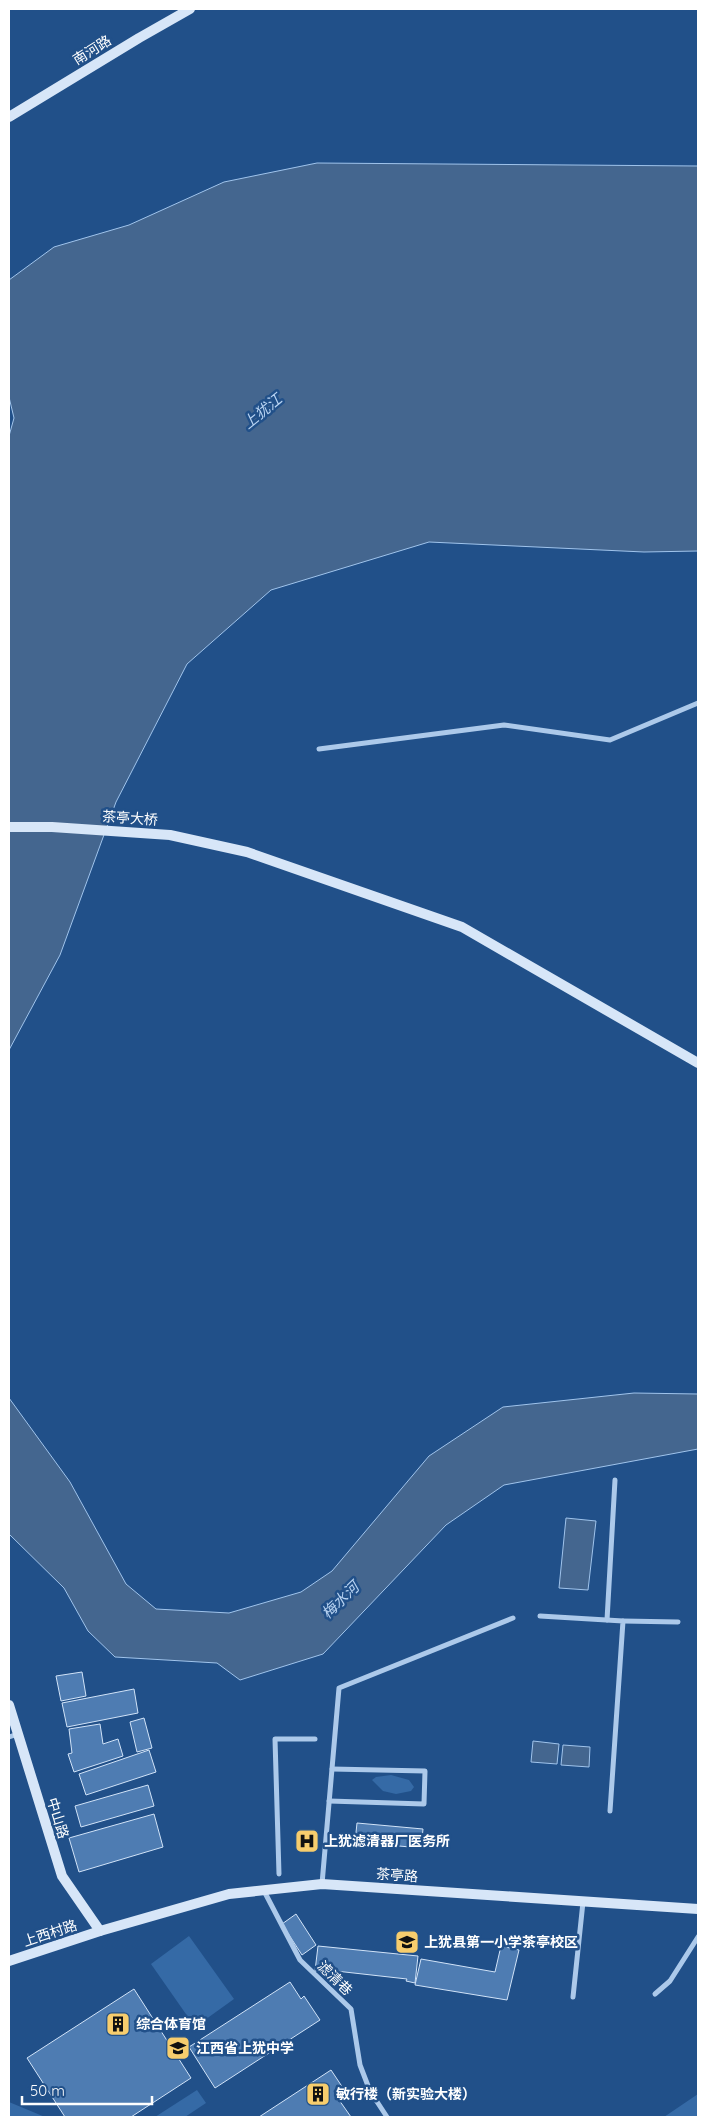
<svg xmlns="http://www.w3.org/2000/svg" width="707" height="2126" viewBox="0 0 707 2126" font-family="Quicksand,'Noto Sans SC',sans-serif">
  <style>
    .green { fill: #356aa6 }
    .water { fill: #44668f; stroke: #a0c4ec }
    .building { fill: #4e7cb2; stroke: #d1e3f8 }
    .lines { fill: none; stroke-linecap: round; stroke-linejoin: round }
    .street { stroke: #acc9ea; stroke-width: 5 }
    .secondary { stroke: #d7e6f8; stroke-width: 10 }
    .labels { text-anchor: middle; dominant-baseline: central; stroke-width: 5; stroke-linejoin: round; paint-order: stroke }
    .street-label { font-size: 14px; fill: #fff; stroke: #215089 }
    .poi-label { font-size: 14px; font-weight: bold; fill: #fff; stroke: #215089; text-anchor: start }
    .water-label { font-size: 15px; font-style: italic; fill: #b8d3f2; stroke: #215089 }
  </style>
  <rect width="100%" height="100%" fill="#215089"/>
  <g class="green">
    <path d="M391 1775 409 1780 414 1787 411 1791 396 1794 383 1791 372 1780 376 1777Z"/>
    <path d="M189 1936 234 1999 195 2027 151 1964Z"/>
    <path d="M197 2090 206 2103 185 2117H155Z"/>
    <path d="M698 2094V2117H664Z"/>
    <path d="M9 2102 45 2117H9Z"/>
  </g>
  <g class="water">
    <path d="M317 163 698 166V551L644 552 429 542 271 590 187 664 116 802 60 955 9 1050V436L14 418 9 397V280L54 247 129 225 224 182Z"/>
    <path d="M634 1393 698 1394V1449L504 1485 446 1525 323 1654 240 1680 217 1663 115 1657 88 1631 64 1588 9 1534V1398L70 1482 126 1584 156 1609 229 1613 301 1592 332 1571 429 1456 503 1407Z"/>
    <path d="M566 1518 596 1521 588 1590 559 1588Z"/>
    <path d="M533 1741 559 1744 557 1764 531 1762Z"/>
    <path d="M563 1745 590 1747 589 1767 561 1765Z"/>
  </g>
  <g class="building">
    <path d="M82 1672 86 1696 61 1701 56 1676Z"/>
    <path d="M134 1689 138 1713 67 1727 62 1703Z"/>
    <path d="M144 1718 152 1748 137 1752 130 1722Z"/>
    <path d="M100 1724 103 1744 118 1739 123 1756 74 1772 68 1754 72 1753 69 1729Z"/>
    <path d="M149 1750 156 1772 86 1795 79 1774Z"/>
    <path d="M148 1785 154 1806 81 1827 75 1806Z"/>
    <path d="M154 1814 163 1847 79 1872 69 1838Z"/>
    <path d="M357 1823 423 1829 421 1848 355 1842Z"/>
    <path d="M296 1914 316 1945 302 1955 282 1924Z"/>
    <path d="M318 1946 418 1956 415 1983 406 1981 407 1979 327 1970V1973L315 1971Z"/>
    <path d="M501 1946 519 1950 507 2000 415 1985 421 1959 495 1972Z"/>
    <path d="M290 1982 301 1999 304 1996 320 2020 215 2088 189 2047Z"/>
    <path d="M134 1989 191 2078 131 2117H65L27 2058Z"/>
    <path d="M331 2070 345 2091 337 2097 351 2117H259Z"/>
  </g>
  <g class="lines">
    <g class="street">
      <path d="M319 749 504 725 610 740 698 703"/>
      <path d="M540 1616 623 1621 610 1811"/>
      <path d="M607 1620 615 1480"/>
      <path d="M623 1621 678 1622"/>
      <path d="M9 1737 18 1734"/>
      <path d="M329 1801 424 1804 425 1771 332 1769"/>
      <path d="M279 1874 275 1739H315"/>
      <path d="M322 1884 339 1688 513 1618"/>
      <path d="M263 1889 300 1960 351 2009 360 2065 370 2091 387 2117"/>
      <path d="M655 1994 670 1981 698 1937"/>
      <path d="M573 1997 583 1902"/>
    </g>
    <g class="secondary">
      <path d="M9 117 139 38 190 9"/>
      <path d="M9 827H52L170 835 247 852 462 927 698 1063"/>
      <path d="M9 1705 62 1876 100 1931"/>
      <path d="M9 1961 100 1931 229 1894 322 1884 698 1909"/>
    </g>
  </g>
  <defs>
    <g id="hospital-square" transform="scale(1.25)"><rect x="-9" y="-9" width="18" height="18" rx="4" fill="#f7cd6d" stroke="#215089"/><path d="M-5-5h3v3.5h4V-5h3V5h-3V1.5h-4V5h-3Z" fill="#111"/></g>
    <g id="school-square" transform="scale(1.25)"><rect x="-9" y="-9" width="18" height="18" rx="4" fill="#f7cd6d" stroke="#215089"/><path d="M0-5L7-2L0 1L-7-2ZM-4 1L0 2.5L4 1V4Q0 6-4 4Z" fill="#111"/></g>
    <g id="building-square" transform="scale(1.25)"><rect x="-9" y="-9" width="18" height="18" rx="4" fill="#f7cd6d" stroke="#215089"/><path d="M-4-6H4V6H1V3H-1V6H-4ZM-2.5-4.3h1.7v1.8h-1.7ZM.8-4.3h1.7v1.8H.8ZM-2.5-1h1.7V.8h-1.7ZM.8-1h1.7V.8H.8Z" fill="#111"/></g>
  </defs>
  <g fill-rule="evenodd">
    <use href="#hospital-square" x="307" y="1841"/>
    <use href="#school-square" x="407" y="1942"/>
    <use href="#building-square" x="118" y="2024"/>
    <use href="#school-square" x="178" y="2048"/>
    <use href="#building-square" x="318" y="2094"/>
  </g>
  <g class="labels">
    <g class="street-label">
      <text transform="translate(92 50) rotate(-32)">南河路</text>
      <text transform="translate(130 818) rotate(4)">茶亭大桥</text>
      <text transform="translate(58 1818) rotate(73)">中山路</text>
      <text transform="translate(397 1875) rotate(4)">茶亭路</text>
      <text transform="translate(50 1933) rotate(-18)">上西村路</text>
      <text transform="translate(335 1978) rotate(44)">滤清巷</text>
    </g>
    <g class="poi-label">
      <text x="324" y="1841">上犹滤清器厂医务所</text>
      <text x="424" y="1942">上犹县第一小学茶亭校区</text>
      <text x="136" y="2024">综合体育馆</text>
      <text x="196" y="2048">江西省上犹中学</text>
      <text x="336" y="2094">敏行楼（新实验大楼）</text>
    </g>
    <g class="water-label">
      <text transform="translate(262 411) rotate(-39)">上犹江</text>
      <text transform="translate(340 1600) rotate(-44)">梅水河</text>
    </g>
  </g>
  <rect width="707" height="2126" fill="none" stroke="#ffffff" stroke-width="20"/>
  <path d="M22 2096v8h130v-8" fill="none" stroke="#ffffff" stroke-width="2.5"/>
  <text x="30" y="2096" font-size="15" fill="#ffffff" stroke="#215089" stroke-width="4" paint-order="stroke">50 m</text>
</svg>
